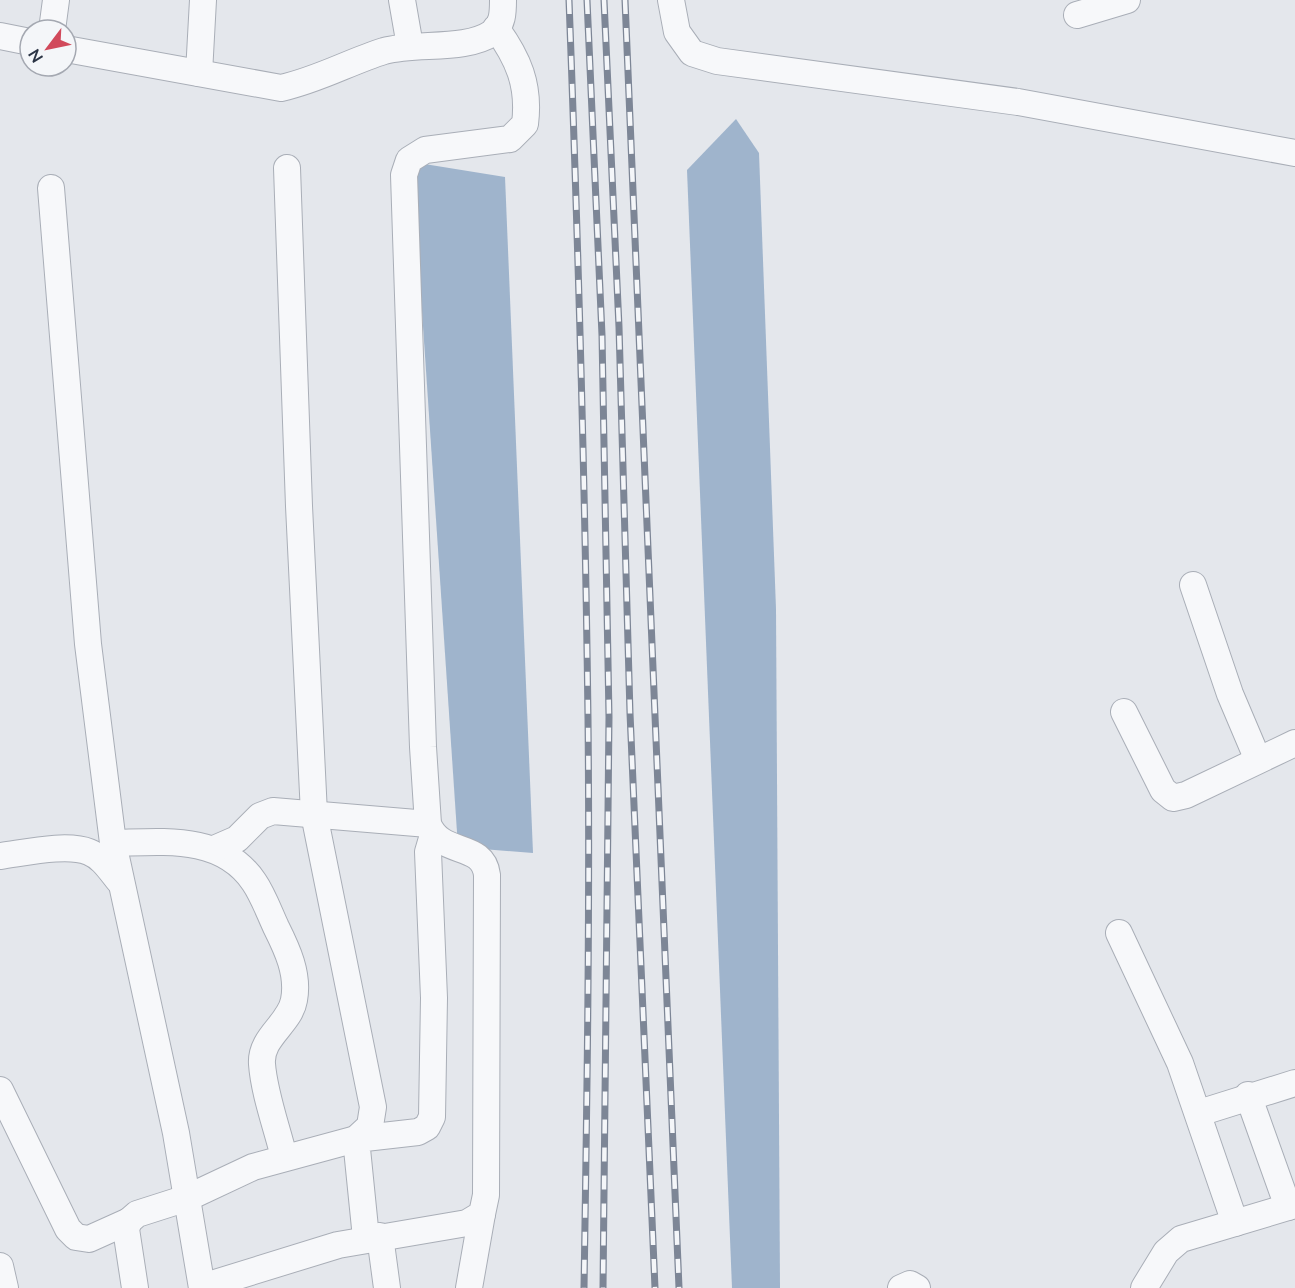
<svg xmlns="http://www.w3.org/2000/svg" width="1295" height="1288" viewBox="0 0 1295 1288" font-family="Lato,sans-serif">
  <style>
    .water { fill: #9fb4cc }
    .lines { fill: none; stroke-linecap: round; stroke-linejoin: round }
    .street-casing { stroke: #a9aeb7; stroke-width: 28 }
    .street { stroke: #f7f8fa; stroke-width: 26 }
    .rail-casing { stroke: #7d8696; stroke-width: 7 }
    .rail { stroke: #f4f6f9; stroke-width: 4.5; stroke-dasharray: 14; stroke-linecap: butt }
  </style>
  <rect width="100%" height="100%" fill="#e4e7ec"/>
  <g class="water">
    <path d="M736 119 759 153 776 609 780 1288H732L687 170Z"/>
    <path d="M412 162 505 177 533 853 458 847Z"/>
  </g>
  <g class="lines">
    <g class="street-casing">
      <g id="street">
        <path d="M402 0 410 46"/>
        <path d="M671 0 677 32 692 53 717 61 1018 102 1295 153"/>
        <path d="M1077 15 1127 0"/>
        <path d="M52 30 56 0"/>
        <path d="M0 36 30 42"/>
        <path d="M66 49 281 88C318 80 349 62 384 51 416 42 466 51 492 33 503 25 503 12 503 0"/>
        <path d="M199 73 203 0"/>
        <path d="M51 188 88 644 113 843 176 1133 202 1288"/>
        <path d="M1193 585 1230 694 1258 760"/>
        <path d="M1124 712 1163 790 1173 798 1186 795 1295 743"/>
        <path d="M113 843C162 842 222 834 254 882 263 895 269 912 276 927 287 949 299 974 294 1000 290 1024 260 1037 262 1064 264 1093 277 1128 284 1157"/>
        <path d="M214 849 237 839 260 816 273 811 428 824"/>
        <path d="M0 856C24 853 67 843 89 852 102 857 110 870 119 881"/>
        <path d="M1119 933 1180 1063 1235 1223"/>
        <path d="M0 1090 68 1229 76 1237 89 1239 129 1221"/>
        <path d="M1248 1095 1288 1207"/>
        <path d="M1199 1113 1295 1083"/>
        <path d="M380 1236 387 1288"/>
        <path d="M366 1238 356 1139 418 1132 427 1127 432 1117 434 998 428 852 433 835"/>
        <path d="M0 1266 5 1288"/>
        <path d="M202 1287 338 1245 467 1223 482 1214 486 1195 487 875C483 841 441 857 428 824L423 747 404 175 409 160 425 150 510 139 525 124C530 85 518 58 496 28"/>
        <path d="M135 1288 126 1229 129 1221 137 1214 187 1198 253 1167 356 1139 370 1126 373 1107 314 814 299 506 287 168"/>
        <path d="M469 1288 482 1214"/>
        <path d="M901 1288 910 1284 917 1288"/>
        <path d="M1144 1288 1166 1252 1181 1239 1295 1205"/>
      </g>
    </g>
    <use href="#street" class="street"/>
    <g class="rail-casing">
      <g id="rail">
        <path d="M569 0C578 239 585 479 588 718 590 908 587 1098 584 1288"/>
        <path d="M587 0 602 335 609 717 603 1288"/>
        <path d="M604 0 619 327 630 713 655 1288"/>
        <path d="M625 0 679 1288"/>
      </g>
    </g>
    <use href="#rail" class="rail"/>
  </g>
  <g transform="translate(48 48) rotate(238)"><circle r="28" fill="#f4f6f9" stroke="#a4a8b1" stroke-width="1.5"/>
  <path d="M0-4.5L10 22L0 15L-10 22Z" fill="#d1495b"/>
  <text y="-9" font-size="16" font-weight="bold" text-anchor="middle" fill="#2b3445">N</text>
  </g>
</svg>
